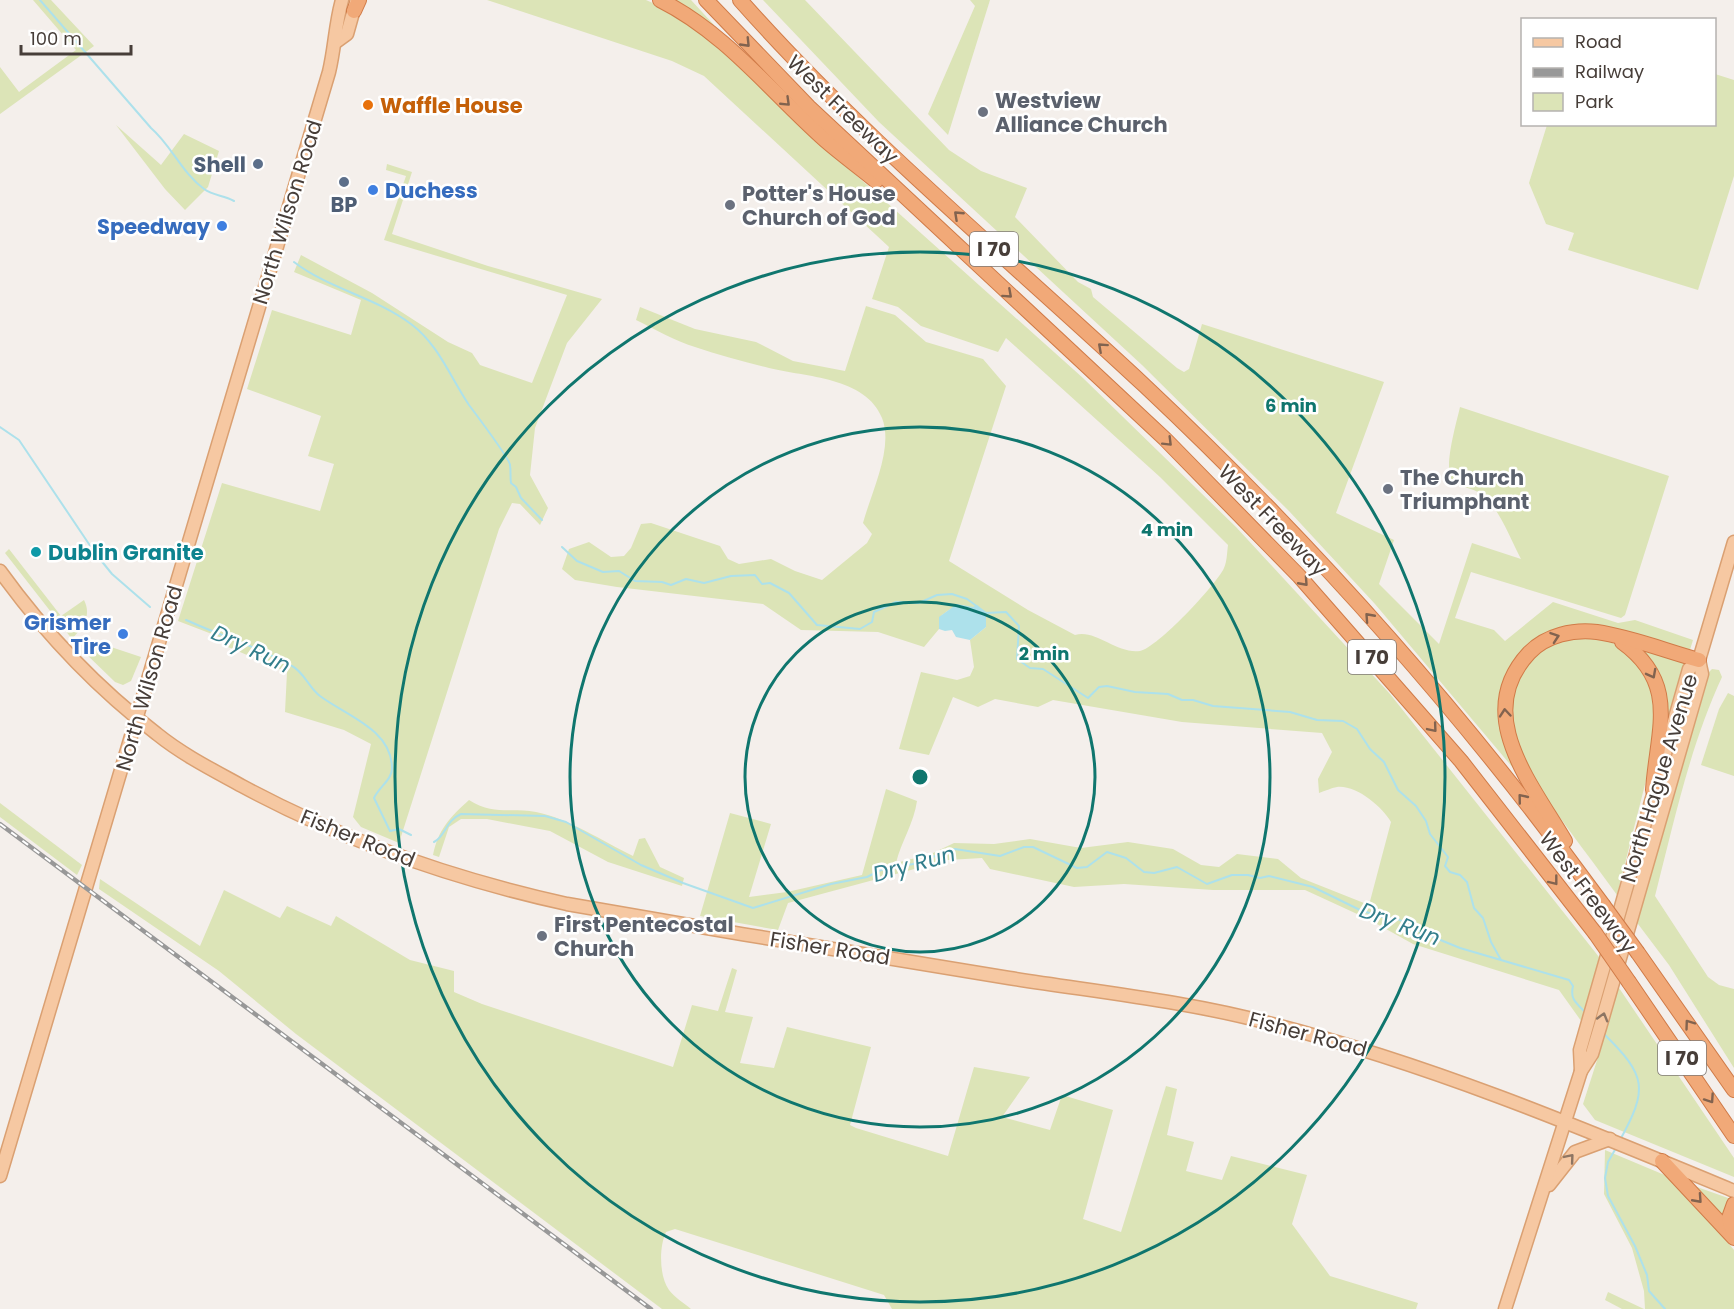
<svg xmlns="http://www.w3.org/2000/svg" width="1734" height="1309" viewBox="0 0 1734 1309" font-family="Poppins,sans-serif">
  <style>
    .green { fill: #dce4b7 }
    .water { fill: #ade1eb }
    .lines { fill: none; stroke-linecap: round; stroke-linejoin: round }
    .stream { stroke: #ade1eb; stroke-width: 2 }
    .major-casing { stroke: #daa072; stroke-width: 15 }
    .highway-casing { stroke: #d07b48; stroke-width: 16 }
    .major { stroke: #f6c8a2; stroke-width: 12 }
    .highway { stroke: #f1a978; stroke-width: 14 }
    .rail-casing { stroke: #989898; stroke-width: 4.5 }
    .rail { stroke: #fff; stroke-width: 2; stroke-dasharray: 7; stroke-linecap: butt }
    .highway-bridge-casing { stroke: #d07b48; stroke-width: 16; stroke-linecap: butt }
    .highway-bridge { stroke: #f1a978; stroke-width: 14 }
    .oneway { stroke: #82634f }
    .oneway2 { stroke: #8d7563 }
    .ring { fill: none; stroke: #0f766e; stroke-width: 3 }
    .food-dot { fill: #e8710a; stroke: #fff; stroke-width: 2 }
    .worship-dot { fill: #6b7280; stroke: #fff; stroke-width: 2 }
    .service-dot { fill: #5c6f8a; stroke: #fff; stroke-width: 2 }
    .shop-dot { fill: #3f7fe0; stroke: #fff; stroke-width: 2 }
    .culture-dot { fill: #0f9aa8; stroke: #fff; stroke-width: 2 }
    .labels { text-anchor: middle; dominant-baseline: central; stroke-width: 5; stroke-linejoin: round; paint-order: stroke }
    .shield { fill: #fff; stroke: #7e7874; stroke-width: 1.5 }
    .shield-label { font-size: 20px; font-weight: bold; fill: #473e39 }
    .worship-label { font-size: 21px; font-weight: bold; fill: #5b616d; stroke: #fff; text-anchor: start }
    .food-label { font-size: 21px; font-weight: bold; fill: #c56008; stroke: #fff; text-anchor: start }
    .street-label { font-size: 21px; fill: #473e39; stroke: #fff }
    .service-label { font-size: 21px; font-weight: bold; fill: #4e5e75; stroke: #fff; text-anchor: end }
    .shop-label { font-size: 21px; font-weight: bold; fill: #366cbe; stroke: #fff; text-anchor: end }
    .culture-label { font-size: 21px; font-weight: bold; fill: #0d838f; stroke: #fff; text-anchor: start }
    .water-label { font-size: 22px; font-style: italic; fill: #337e8c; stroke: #fff }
    .centre { fill: #0f766e; stroke: #fff; stroke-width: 3 }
    .ring-label { font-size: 18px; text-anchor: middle; font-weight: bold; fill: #0f766e; stroke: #fff; stroke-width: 5; stroke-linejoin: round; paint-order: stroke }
  </style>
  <rect width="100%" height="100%" fill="#f4efeb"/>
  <g class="green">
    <path d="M33 0H51L94 46 0 114V67L19 92 76 50Z"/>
    <path d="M487 0H646L675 13 735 60 809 133 1083 378 1236 527 1390 694 1599 957 1584 1025 1559 990 1413 944 1368 919 1305 890H1213L1124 884 1074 887 990 869 982 858 948 860 788 903 778 930 700 916 730 813 771 824 749 897 787 892 862 875 886 789 917 801C914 823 901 842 896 863L931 854 954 843 994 844 1030 839 1081 848 1128 842 1173 849 1201 865 1219 867 1237 854 1278 859 1301 878 1369 905 1391 822C1382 807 1357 785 1337 787 1331 788 1325 791 1319 793L1318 779 1332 752 1322 733 1182 722 1053 700 1038 707 995 699 978 707 953 697 929 755 899 749 921 672 957 680 970 676 974 667 970 640 986 627C971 605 963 596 939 618V629L924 647 878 632 801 630 763 604 617 587 575 580 562 569 569 549 589 542 611 557 624 556 631 548 641 524 651 523 720 546 728 559 739 564 771 559 795 571 822 580 867 543 872 534 863 523C871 493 894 448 882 418 866 377 805 377 769 368 744 362 719 355 695 347 675 341 655 329 636 320L640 307 695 329 756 342 793 361 845 371 866 306 895 315 926 342 983 359 1006 386 949 561 1028 610 1075 635C1096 629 1116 654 1140 651 1157 648 1217 584 1224 568 1227 562 1227 552 1228 545L1160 477 1006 338 998 352 921 326 898 307 872 299 889 247 704 76 672 61Z"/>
    <path d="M668 0H691L714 25 712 26Z"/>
    <path d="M763 0H805L949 150 981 171 1027 188 1015 217 1078 282 1091 289 1093 297 1177 368 1184 372 1189 369 1202 324 1384 382 1336 513 1394 540 1379 584 1439 644 1472 543 1521 559C1511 540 1501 513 1486 498 1477 488 1463 489 1453 481 1442 471 1457 421 1460 407L1669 476 1625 615 1621 618 1471 572 1455 618 1494 630 1505 641 1553 602 1618 623 1635 620 1693 640 1689 653 1603 628 1552 632 1502 691 1519 775 1375 604 1289 511 1142 365 879 122Z"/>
    <path d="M970 0H990L948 135 928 114 975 6Z"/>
    <path d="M1715 74 1734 80V176L1698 290 1568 250 1574 233 1546 224 1529 183 1547 125 1714 124Z"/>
    <path d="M116 125 161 165 184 134 219 151 208 187 185 210 165 189Z"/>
    <path d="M387 164 412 172 392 234 488 266 602 299 567 343 535 428 530 475 548 508 540 525 520 504 512 503 499 529 399 843 361 827 353 817 371 744 344 730 285 712 287 672 228 647 230 641 178 621 222 483 320 511 334 464 308 456 321 416 247 389 272 310 351 335 361 300 294 272 301 255 372 293 448 342 472 353 480 365 532 383 567 295 384 240 406 176 386 170Z"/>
    <path d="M9 549 61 616 84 600C92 616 83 627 72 639L5 553Z"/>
    <path d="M1584 636 1607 640 1631 653 1654 687 1656 741 1617 895C1585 850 1548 806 1522 758 1501 718 1510 664 1553 643 1562 639 1574 638 1584 636Z"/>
    <path d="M96 642 141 657 131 681 123 685 115 682 82 650Z"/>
    <path d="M1640 646 1688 660 1668 724 1665 723Z"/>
    <path d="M1712 669 1719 670 1722 677C1690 746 1674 822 1655 896L1708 977 1719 985 1734 989V1068L1669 965 1635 920 1706 675Z"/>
    <path d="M1728 693 1734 696V776L1701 765 1719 709Z"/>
    <path d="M469 800C494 816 509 807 536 812 570 819 602 841 633 856L639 839 645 838 660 867 684 878 682 886 608 862 550 831 487 819H461L449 827 439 857 433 855C438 830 450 817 469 800Z"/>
    <path d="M0 803 82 865 77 875 0 817Z"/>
    <path d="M100 879 200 946 224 890 280 918 287 906 331 926 336 916 410 960 454 971V992L482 1004 673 1067 692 1005 718 1011 732 968 737 970 725 1012 753 1017 740 1063 774 1068 787 1027 871 1047 850 1125 856 1128 948 1156 974 1067 1030 1077 1002 1117 1050 1130 1062 1095 1113 1110 1083 1219 1121 1232 1166 1086 1177 1089 1167 1135 1194 1142 1186 1171 1222 1180 1231 1156 1307 1175 1292 1224 1330 1276 1418 1303 1416 1309H892L884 1295 675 1229 666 1232C659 1247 659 1276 669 1290 674 1297 684 1303 691 1309H662L296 1034 219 971 99 889Z"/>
    <path d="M1617 985 1734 1158V1177L1595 1120 1583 1104 1601 1048Z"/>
    <path d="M1605 1150 1667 1176 1689 1196 1734 1250V1309H1645L1644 1291 1632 1248 1604 1194Z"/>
    <path d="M1697 1187 1731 1199 1724 1222 1696 1190Z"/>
    <path d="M1608 1292 1644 1309H1622L1605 1300Z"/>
  </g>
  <path class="water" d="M957 604 973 607 977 605 986 613V627L970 640 956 637 952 630 945 631 939 629V617Z"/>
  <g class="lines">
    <g class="stream">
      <path d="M40 0 151 128C171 145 182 173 204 189 214 196 223 195 234 201"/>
      <path d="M294 262C329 289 375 297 411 324 439 345 450 377 469 405 475 413 510 460 510 465 511 471 510 477 511 483L516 487 521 498 542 520"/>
      <path d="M0 427 19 440 95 553 112 574 150 607"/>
      <path d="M562 547 577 561 603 572 619 571 635 581 662 582 671 585 686 579 704 583 731 576 755 575 762 584 770 583 789 593 817 625 860 629 872 622 874 612 896 602 919 603 937 595 952 594 967 599 986 613 1006 612 1019 626 1017 659 1030 668 1043 669 1088 698 1099 687 1107 686 1135 692 1168 694 1182 700H1193L1213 706 1290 712 1317 720 1343 721 1357 729 1370 749 1384 762 1398 790 1416 806 1426 821 1430 834 1448 857 1445 866 1450 872 1460 875 1467 882 1474 908 1483 918 1491 942 1501 960"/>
      <path d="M186 620C221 636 259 647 292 666 304 672 309 688 320 696 345 715 391 729 392 767 393 779 379 787 374 798L390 831 399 829 411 835"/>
      <path d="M434 842C446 836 445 821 461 814L545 816 566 822 641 865 683 883 753 908 831 884 867 877 881 870 913 864 955 849 1000 856 1024 847H1033L1077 868 1087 867 1107 852 1126 858 1144 872 1154 873 1177 867 1207 884 1232 875H1248L1260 878 1269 876 1313 887 1360 910 1382 917 1398 919 1421 932 1460 948 1569 980 1573 986C1570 998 1575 1002 1584 1011"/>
      <path d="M1604 1034C1647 1076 1648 1089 1620 1140"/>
      <path d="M1616 1148 1608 1162 1605 1178 1608 1196 1635 1246 1647 1275 1649 1291 1665 1309"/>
    </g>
    <g class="major-casing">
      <g id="major">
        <path d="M336 42 347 34 356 2"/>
        <path d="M0 571C44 632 97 688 157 734 183 755 213 770 242 786 344 841 454 879 567 904 714 930 862 954 1009 978 1097 992 1187 1001 1272 1024 1432 1065 1582 1128 1734 1191"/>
        <path d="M1581 1071 1580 1050 1689 669 1699 660 1734 542"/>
        <path d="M0 1176 329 72C335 47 335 25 342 0"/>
        <path d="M1549 1185 1575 1152 1610 1139"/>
        <path d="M1505 1309 1581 1071 1592 1054 1601 1024 1702 674 1699 660"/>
      </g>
    </g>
    <g class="highway-casing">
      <g id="highway">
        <path d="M660 0C726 33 771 92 825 140 841 154 859 167 876 181"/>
        <path d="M706 0 809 107 1165 439 1299 576 1461 761 1595 933"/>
        <path d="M740 0C864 140 1009 259 1145 386 1313 544 1468 719 1603 905"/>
        <path d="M354 11 359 0"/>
        <path d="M1622 642C1680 684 1657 730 1653 790"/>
        <path d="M1565 841C1531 783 1472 714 1529 653 1546 635 1574 629 1597 632 1631 637 1666 651 1699 660"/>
        <path d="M1638 953 1734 1090"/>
        <path d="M1629 982 1734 1136"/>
        <path d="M1662 1161 1734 1238"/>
        <path d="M1734 1235 1729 1218 1734 1204"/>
      </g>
    </g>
    <use href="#major" class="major"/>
    <use href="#highway" class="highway"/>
    <g class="rail-casing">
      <path id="rail" d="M0 824 651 1309"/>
    </g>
    <use href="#rail" class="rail"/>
    <g class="highway-bridge-casing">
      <g id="highway-bridge">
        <path d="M1603 905 1638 953"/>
        <path d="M1595 933 1629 982"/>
      </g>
    </g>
    <use href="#highway-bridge" class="highway-bridge"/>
  </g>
  <defs><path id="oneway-chevron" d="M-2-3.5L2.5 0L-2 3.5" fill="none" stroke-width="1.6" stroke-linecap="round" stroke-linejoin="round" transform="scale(1.5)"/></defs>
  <g class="oneway">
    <use href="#oneway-chevron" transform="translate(746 43) rotate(46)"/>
    <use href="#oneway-chevron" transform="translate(786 102) rotate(44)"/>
    <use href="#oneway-chevron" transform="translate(958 215) rotate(-137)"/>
    <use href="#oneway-chevron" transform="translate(1008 294) rotate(42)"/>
    <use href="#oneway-chevron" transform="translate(1102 347) rotate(-138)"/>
    <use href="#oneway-chevron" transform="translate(1168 442) rotate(45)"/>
    <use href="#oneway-chevron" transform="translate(1304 582) rotate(48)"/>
    <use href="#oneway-chevron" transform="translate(1369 617) rotate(-132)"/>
    <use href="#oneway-chevron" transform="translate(1555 637) rotate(-19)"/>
    <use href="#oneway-chevron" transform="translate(1652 674) rotate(62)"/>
    <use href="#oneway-chevron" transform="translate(1505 713) rotate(-95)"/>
    <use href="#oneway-chevron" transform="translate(1433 728) rotate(50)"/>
    <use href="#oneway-chevron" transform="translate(1522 798) rotate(-129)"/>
    <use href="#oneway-chevron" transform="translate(1554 881) rotate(52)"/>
    <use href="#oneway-chevron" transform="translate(1689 1024) rotate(-126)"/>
    <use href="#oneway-chevron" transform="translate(1710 1099) rotate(56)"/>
    <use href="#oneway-chevron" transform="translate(1698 1199) rotate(48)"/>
  </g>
  <g class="oneway2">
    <use href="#oneway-chevron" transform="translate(1603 1017) rotate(-74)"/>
    <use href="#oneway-chevron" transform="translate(1570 1158) rotate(-50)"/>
  </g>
  <g class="ring">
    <circle cx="920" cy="777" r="175"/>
    <circle cx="920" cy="777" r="350"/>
    <circle cx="920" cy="777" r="525"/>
  </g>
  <circle class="food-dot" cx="368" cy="105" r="6"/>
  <g class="worship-dot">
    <circle cx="983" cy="112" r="6"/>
    <circle cx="730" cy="205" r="6"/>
    <circle cx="1388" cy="489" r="6"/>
    <circle cx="542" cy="936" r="6"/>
  </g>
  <g class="service-dot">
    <circle cx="258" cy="164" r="6"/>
    <circle cx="344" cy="182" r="6"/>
  </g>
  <g class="shop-dot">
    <circle cx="373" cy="190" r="6"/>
    <circle cx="222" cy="226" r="6"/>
    <circle cx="123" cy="634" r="6"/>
  </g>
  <circle class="culture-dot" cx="36" cy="552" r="6"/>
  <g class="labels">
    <g class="shield">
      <rect x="970" y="232" width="48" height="34" rx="4.5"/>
      <rect x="1348" y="640" width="48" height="34" rx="4.5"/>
      <rect x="1658" y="1041" width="48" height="34" rx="4.5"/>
    </g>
    <g class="shield-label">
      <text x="994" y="249">I 70</text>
      <text x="1372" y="657">I 70</text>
      <text x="1682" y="1058">I 70</text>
    </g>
    <g class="worship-label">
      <text x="995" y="100">Westview<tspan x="995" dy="24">Alliance Church</tspan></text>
      <text x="742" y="193">Potter's House<tspan x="742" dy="24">Church of God</tspan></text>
      <text x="1400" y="477">The Church<tspan x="1400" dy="24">Triumphant</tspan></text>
      <text x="554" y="924">First Pentecostal<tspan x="554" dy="24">Church</tspan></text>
    </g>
    <g class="food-label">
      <text x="380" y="105">Waffle House</text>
    </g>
    <g class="street-label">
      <text transform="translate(843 109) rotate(44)">West Freeway</text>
      <text transform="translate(287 212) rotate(-73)">North Wilson Road</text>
      <text transform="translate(1273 520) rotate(46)">West Freeway</text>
      <text transform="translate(149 678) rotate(-74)">North Wilson Road</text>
      <text transform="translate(1659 778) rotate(-73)">North Hague Avenue</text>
      <text transform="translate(358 838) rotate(22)">Fisher Road</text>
      <text transform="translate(1588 892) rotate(53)">West Freeway</text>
      <text transform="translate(830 948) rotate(9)">Fisher Road</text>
      <text transform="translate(1308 1034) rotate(15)">Fisher Road</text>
    </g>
    <g class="service-label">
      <text x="246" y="164">Shell</text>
      <text x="344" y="204" text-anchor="middle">BP</text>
    </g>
    <g class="shop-label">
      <text x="385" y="190" text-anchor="start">Duchess</text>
      <text x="210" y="226">Speedway</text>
      <text x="111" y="622">Grismer<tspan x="111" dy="24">Tire</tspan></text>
    </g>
    <g class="culture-label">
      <text x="48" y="552">Dublin Granite</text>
    </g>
    <g class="water-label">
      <text transform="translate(251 649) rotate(25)">Dry Run</text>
      <text transform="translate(914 864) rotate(-15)">Dry Run</text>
      <text transform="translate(1400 924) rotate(21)">Dry Run</text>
    </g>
  </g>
  <circle cx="920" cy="777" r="9" class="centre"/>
  <g class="ring-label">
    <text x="1291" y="412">6 min</text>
    <text x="1167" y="536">4 min</text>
    <text x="1044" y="660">2 min</text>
  </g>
  <rect x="1521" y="18" width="195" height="108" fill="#ffffff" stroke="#b5b2b0" stroke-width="1.5"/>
  <rect x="1533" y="38" width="30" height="9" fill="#f6c8a2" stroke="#b5b2b0" stroke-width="1.5"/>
  <text x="1575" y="48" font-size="18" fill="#473e39">Road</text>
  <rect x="1533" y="68" width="30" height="9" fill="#989898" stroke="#b5b2b0" stroke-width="1.5"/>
  <text x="1575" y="78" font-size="18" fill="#473e39">Railway</text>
  <rect x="1533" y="93" width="30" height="18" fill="#dce4b7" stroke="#b5b2b0" stroke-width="1.5"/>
  <text x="1575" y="108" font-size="18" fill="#473e39">Park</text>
  <path d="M21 45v9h110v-9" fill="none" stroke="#473e39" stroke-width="3"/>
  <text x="30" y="45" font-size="18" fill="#473e39" stroke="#ffffff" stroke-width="4.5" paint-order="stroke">100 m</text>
</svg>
